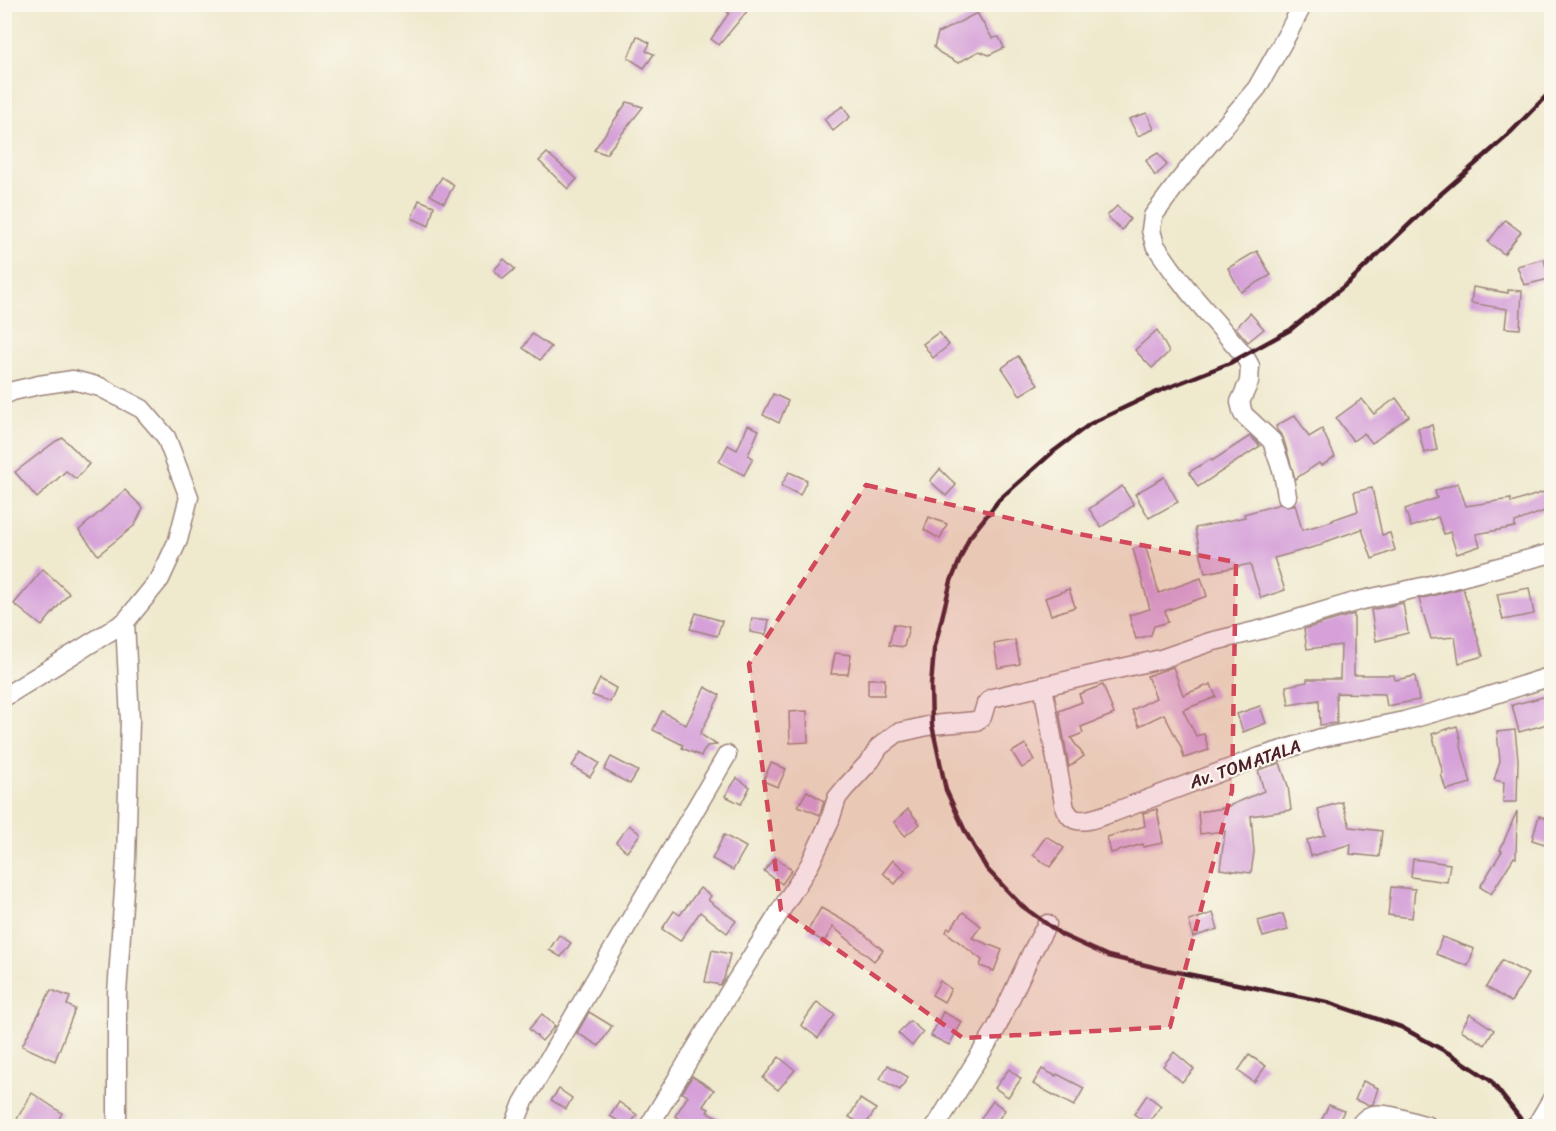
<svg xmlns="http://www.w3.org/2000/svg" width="1556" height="1131" viewBox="0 0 1556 1131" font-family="Sriracha,sans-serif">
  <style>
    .building { fill: #d6a1d9 }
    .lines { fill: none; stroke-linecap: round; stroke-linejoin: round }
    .street-casing { stroke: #9c847c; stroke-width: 21 }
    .street { stroke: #fff; stroke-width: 18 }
    .rail { stroke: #4a1f2b; stroke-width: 4.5 }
    .marked { fill: #d1495b; fill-opacity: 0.2; stroke: #d1495b; stroke-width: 4.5; stroke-dasharray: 12 8; stroke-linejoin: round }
    .labels { text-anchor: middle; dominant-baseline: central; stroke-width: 4.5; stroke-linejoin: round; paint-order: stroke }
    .street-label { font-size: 18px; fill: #4a1f2b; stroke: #fbf7ec }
  </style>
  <rect width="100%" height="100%" fill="#fbf7ec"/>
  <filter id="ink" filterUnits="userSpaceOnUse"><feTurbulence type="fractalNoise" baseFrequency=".0167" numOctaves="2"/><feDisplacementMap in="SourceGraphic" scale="12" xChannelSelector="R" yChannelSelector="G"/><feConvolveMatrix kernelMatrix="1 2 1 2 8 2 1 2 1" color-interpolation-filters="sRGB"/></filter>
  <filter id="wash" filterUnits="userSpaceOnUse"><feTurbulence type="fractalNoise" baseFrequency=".008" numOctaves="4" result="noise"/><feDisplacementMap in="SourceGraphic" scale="24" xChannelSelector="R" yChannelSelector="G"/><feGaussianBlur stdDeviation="1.35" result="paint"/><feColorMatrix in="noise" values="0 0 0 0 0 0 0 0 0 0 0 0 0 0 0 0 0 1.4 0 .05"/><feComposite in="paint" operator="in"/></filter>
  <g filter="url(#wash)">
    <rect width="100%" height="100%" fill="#efe9ce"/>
    <g id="blocks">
      <g class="building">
        <path d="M718 4H753L719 45 711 39 729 13Z"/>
        <path d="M977 13 992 38 999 37 1004 48 989 55 979 51 958 63 940 53 934 47 938 33Z"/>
        <path d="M637 36 650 43 646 51 654 54 644 68 628 58Z"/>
        <path d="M627 102 643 107 606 154 594 150Z"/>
        <path d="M843 106 850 117 833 131 824 119Z"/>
        <path d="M1147 113 1154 129 1138 136 1129 119Z"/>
        <path d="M547 153 577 179 568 189 539 161Z"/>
        <path d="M1158 153 1167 165 1155 176 1146 160Z"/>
        <path d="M442 177 454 185 444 203 430 195Z"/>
        <path d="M419 200 434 206 429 226 412 218Z"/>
        <path d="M1117 206 1130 219 1122 230 1107 216Z"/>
        <path d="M1505 220 1521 232 1504 254 1488 242Z"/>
        <path d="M1257 251 1271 275 1241 292 1228 268Z"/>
        <path d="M504 259 515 269 503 279 494 270Z"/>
        <path d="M1544 259 1549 279 1524 285 1517 266Z"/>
        <path d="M1473 287 1508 293V290L1522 291 1520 329 1505 328 1507 309 1471 303Z"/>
        <path d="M1250 313 1264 329 1248 342 1236 328Z"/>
        <path d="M1157 330 1169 352 1152 368 1135 350Z"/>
        <path d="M939 332 949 345 933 358 923 344Z"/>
        <path d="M532 334 551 347 540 360 523 348Z"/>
        <path d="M1018 356 1038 384 1020 395 1002 368Z"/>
        <path d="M773 394 788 401 779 423 763 415Z"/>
        <path d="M1396 398 1409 416 1372 443 1364 433 1353 441 1336 418 1362 399 1374 414Z"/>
        <path d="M1295 415 1309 437 1322 429 1335 457 1321 466 1319 463 1295 479 1283 437 1277 430 1276 426Z"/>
        <path d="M748 425 759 430 748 455 753 458 744 475 719 462 728 445 737 450Z"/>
        <path d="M1432 425 1437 450 1424 453 1418 428Z"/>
        <path d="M1250 436 1260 446 1198 487 1189 472 1211 459 1212 461Z"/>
        <path d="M63 438 89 464 76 479 66 471 37 498 15 472 56 441Z"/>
        <path d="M940 469 956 485 946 496 930 481Z"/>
        <path d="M789 472 807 480 800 495 781 486Z"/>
        <path d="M1164 477 1178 502 1149 518 1135 494Z"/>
        <path d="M1458 483 1466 506 1511 499V503L1544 492 1550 509 1515 522V527L1476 534 1480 546 1457 554 1450 532 1444 534 1438 517 1411 527 1405 509 1437 498 1435 491Z"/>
        <path d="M1122 486 1134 505 1101 527 1089 509Z"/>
        <path d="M1372 488 1382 535 1390 533 1395 550 1372 559 1362 529 1322 543V545L1274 558 1285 590 1261 598 1250 564 1205 573 1195 528 1245 517 1244 514 1280 504 1288 507 1295 504 1302 530 1333 521 1332 520 1358 511 1354 492Z"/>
        <path d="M125 490 143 508 135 525 98 555 79 530Z"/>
        <path d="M929 517 947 524 940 539 924 530Z"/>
        <path d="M1145 545 1159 593 1201 578 1207 596 1165 611 1168 622 1154 626 1151 635 1136 639 1129 615 1150 609 1133 549Z"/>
        <path d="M43 569 69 593 42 626 14 604Z"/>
        <path d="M1463 588 1483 656 1459 663 1455 637 1431 639 1419 599Z"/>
        <path d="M1529 588 1534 614 1503 620 1497 594Z"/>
        <path d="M1069 589 1075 607 1051 615 1045 598Z"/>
        <path d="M1403 603 1408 633 1376 641 1371 610Z"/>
        <path d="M696 613 722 621 717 636 690 629Z"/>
        <path d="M1354 614V675H1394L1395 680 1415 676 1419 700 1387 706 1385 694 1336 693 1337 723 1320 725 1319 700 1289 705 1286 686 1307 682V679H1340L1341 645 1307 649 1304 629Z"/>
        <path d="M752 618 769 620 766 635 750 632Z"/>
        <path d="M894 624 909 627 904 647 889 645Z"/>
        <path d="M1015 640 1020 664 998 668 994 644Z"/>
        <path d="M835 653 851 655 848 674H831Z"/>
        <path d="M1173 667 1183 695 1211 684 1216 697 1183 710 1196 736 1204 734 1209 750 1184 758 1181 747 1164 714 1139 726 1132 710 1156 698 1147 676Z"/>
        <path d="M600 679 616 688 610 702 592 695Z"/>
        <path d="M868 679H885L884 695H868Z"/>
        <path d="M1103 685 1114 714 1081 727 1083 733 1071 738 1084 756 1069 767 1059 711 1082 702 1079 694Z"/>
        <path d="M705 687 720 695 700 734 717 745 707 746 701 756 682 748 683 745 653 730 662 711 686 725Z"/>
        <path d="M1551 695V723L1519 732 1512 705Z"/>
        <path d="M1260 706 1266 723 1243 732 1237 714Z"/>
        <path d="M807 711 808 742 790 743 789 712Z"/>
        <path d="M1457 726 1461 742 1460 743 1471 783 1446 790 1441 774 1443 773 1432 734Z"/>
        <path d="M1515 730 1518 759 1517 802H1503L1504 782 1494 780 1500 761 1497 732Z"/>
        <path d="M1025 744 1034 760 1022 768 1012 752Z"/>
        <path d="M581 752 599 763 590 777 572 766Z"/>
        <path d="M611 757 638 771 630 784 604 770Z"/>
        <path d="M771 763 786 769 778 787 763 781Z"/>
        <path d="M1280 763 1288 786 1291 810 1251 816 1254 852 1251 873 1220 869 1225 831 1200 834 1198 812 1224 808 1264 791 1258 770Z"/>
        <path d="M737 778 750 787 741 804 725 796Z"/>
        <path d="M807 791 824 801 820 815 798 806Z"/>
        <path d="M1342 802 1350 827 1382 831 1379 857 1350 854 1351 844 1311 856 1307 840 1325 835 1318 809Z"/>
        <path d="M908 809 920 824 905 836 894 822Z"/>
        <path d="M1157 809 1163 843 1143 847V844L1111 853 1107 837 1145 826 1143 813Z"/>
        <path d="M1517 811 1516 858 1514 857 1491 894 1480 887 1502 851 1500 850Z"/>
        <path d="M1539 816 1551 820V834L1548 845 1532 840Z"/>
        <path d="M629 825 640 834 627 852 616 842Z"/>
        <path d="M724 835 746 847 733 870 712 859Z"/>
        <path d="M1046 836 1064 848 1050 867 1033 855Z"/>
        <path d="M775 857 792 870 782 884 764 871Z"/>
        <path d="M1413 859 1450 864 1447 882 1411 877Z"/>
        <path d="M893 860 906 871 895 884 883 873Z"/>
        <path d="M1391 887 1415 889 1412 918 1388 915Z"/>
        <path d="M700 888 711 896 708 900 736 921 727 933 700 912 680 941 662 929 674 911 680 915Z"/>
        <path d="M821 908 857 928 883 950 874 961 833 927 824 942 807 932Z"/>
        <path d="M963 912 981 926 972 938 1002 950 994 971 980 966 982 960 946 932 948 928 950 929Z"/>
        <path d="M1213 913 1218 929 1193 937 1189 921Z"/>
        <path d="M1283 914 1288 930 1263 937 1258 921Z"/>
        <path d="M559 935 571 943 561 957 549 950Z"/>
        <path d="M1442 937 1474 949 1468 966 1436 954Z"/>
        <path d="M712 950 730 954 724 979 720 985 705 982Z"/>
        <path d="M1502 960 1528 974 1511 1002 1486 987Z"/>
        <path d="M940 981 951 989 944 1002 932 995Z"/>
        <path d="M51 990 70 997 67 1005 75 1009 55 1061 22 1046Z"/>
        <path d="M817 1002 835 1015 818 1038 801 1025Z"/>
        <path d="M589 1012 612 1026 599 1046 577 1033Z"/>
        <path d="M943 1012 962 1022 949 1045 931 1036Z"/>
        <path d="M542 1014 555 1026 542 1041 529 1029Z"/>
        <path d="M1470 1014 1494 1030 1485 1045 1461 1030Z"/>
        <path d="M910 1021 923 1032 912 1046 898 1033Z"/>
        <path d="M1174 1052 1194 1069 1182 1082 1163 1066Z"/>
        <path d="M1249 1055 1266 1066 1254 1082 1238 1071Z"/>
        <path d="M779 1057 795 1070 778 1090 763 1078Z"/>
        <path d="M888 1065 908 1077 900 1090 880 1079Z"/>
        <path d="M1009 1069 1021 1079 1008 1097 995 1088Z"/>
        <path d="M1042 1069 1056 1076 1057 1074 1084 1088 1074 1106 1033 1084Z"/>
        <path d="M692 1076 714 1090 703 1106 709 1109 707 1112 737 1126H691L675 1116 688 1096 682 1093Z"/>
        <path d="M1363 1081 1378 1088 1373 1104 1369 1105 1355 1100Z"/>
        <path d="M559 1089 572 1098 566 1109 551 1100Z"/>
        <path d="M32 1093 62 1113 55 1126H13Z"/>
        <path d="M1147 1095 1161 1106 1148 1124 1134 1114Z"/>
        <path d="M860 1099 876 1109 865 1126 849 1117Z"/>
        <path d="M993 1101 1005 1110 994 1126 981 1118Z"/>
        <path d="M619 1102 637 1115 629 1126H626L610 1116Z"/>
        <path d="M1329 1105 1344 1111 1337 1126H1329L1320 1123Z"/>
      </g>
    </g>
  </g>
  <g filter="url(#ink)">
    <use href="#blocks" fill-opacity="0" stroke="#9c847c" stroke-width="1.5"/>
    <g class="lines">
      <g class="street-casing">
        <g id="street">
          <path d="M4 395 13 391 39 385 73 380 100 387 142 409 166 437 189 497 178 540 160 579 125 622 4 697"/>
          <path d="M1287 496 1283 473 1272 441 1243 414 1240 402 1249 382 1250 366 1244 355 1191 294 1171 268 1155 245 1151 230 1153 216 1176 185 1198 157 1257 88 1288 33 1303 4"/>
          <path d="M1043 686 1065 809C1067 811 1068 814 1071 817 1082 826 1103 815 1114 812L1260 757 1321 738 1404 721 1467 703 1552 676"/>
          <path d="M117 1126V994L126 860 130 720 125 622"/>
          <path d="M514 1126 523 1103 727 755"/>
          <path d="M649 1126 733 986 810 864 829 823 837 798 845 788 871 760 879 747 897 733 932 725 976 721 982 717 986 704 992 698 1161 659 1210 642 1264 629 1358 601 1427 586 1552 553"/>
          <path d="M936 1126 996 1029 1032 952 1047 924"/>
          <path d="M1359 1126C1363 1121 1367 1116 1374 1115 1387 1112 1414 1123 1428 1126"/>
          <path d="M1536 1126 1552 1099"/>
        </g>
      </g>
      <use href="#street" class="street"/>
      <path class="rail" d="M1526 1126 1490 1080 1452 1055 1401 1027 1327 1002 1162 969 1108 956 1062 935 1022 906 987 869 965 831 946 790 932 725 931 685 934 650 951 581 969 538 999 500 1054 451 1090 424 1157 392 1230 363 1290 330 1348 283 1442 193 1505 138 1552 90"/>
    </g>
  </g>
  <path class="marked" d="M866 485 1073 533 1236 562 1232 791 1170 1027 963 1038 781 910 749 664Z"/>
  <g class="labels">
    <g class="street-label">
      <text transform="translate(1245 764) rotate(-19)">Av. TOMATALA</text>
    </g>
  </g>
  <rect width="1556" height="1131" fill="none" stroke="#fbf7ec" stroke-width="24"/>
</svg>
